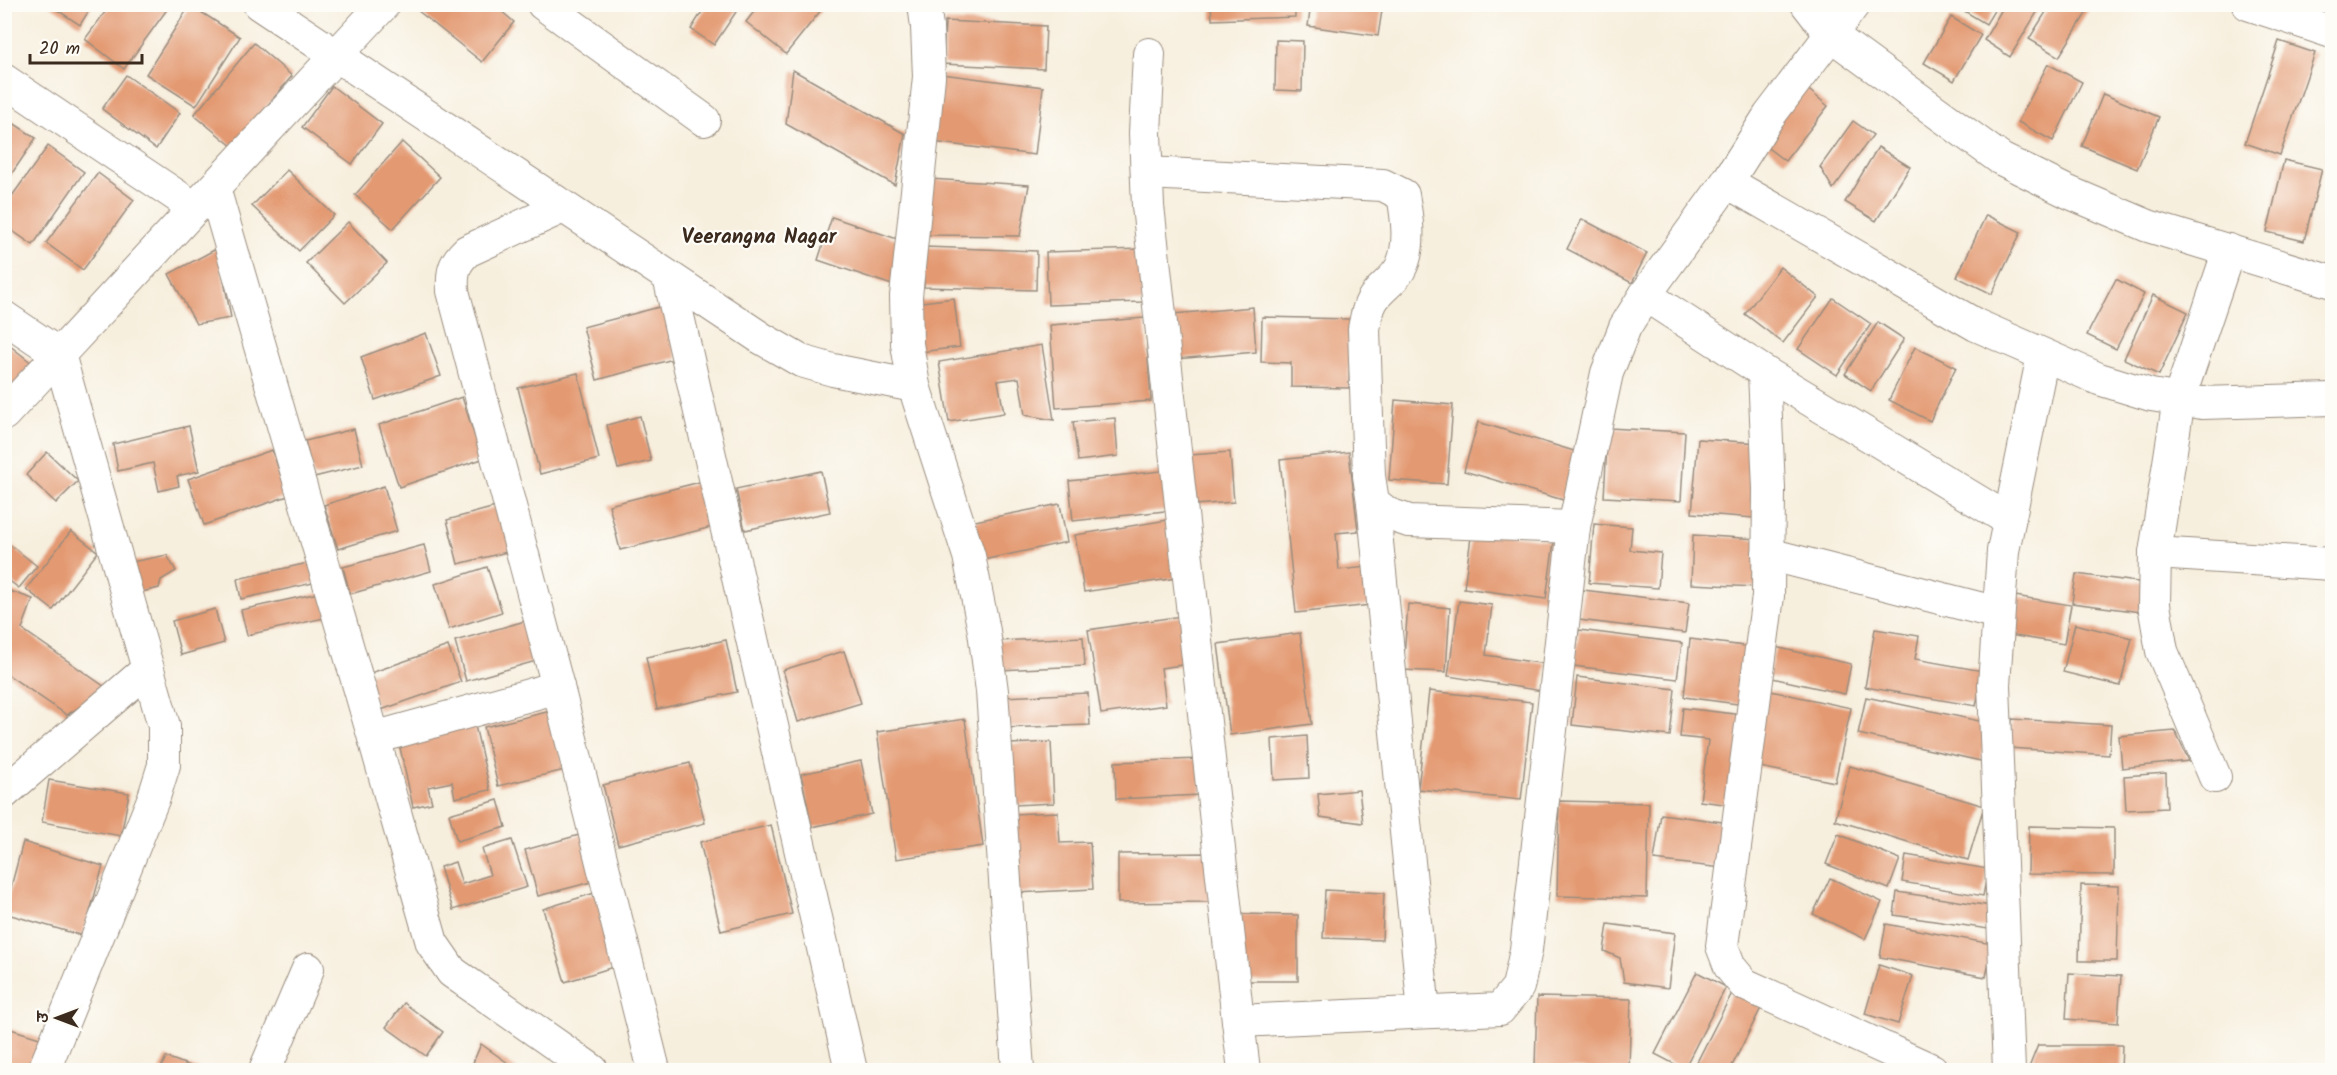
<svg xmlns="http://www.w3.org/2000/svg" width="2337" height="1075" viewBox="0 0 2337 1075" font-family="Kalam,'Playpen Sans Deva',sans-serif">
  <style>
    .building { fill: #e39971 }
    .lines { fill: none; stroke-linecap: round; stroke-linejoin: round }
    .street-casing { stroke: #998c7e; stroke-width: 34 }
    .street { stroke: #fff; stroke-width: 32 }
    .labels { text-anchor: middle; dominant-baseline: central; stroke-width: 4.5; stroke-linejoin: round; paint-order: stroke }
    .district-label { font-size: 21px; font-weight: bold; fill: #3b2a1e; stroke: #fdfcf7 }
  </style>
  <rect width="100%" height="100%" fill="#fdfcf7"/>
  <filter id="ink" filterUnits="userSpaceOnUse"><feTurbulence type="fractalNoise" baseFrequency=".0167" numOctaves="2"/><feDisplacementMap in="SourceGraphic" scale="12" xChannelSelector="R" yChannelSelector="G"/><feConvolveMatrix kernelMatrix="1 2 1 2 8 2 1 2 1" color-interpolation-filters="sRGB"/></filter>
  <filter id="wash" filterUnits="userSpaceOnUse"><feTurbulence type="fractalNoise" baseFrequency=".008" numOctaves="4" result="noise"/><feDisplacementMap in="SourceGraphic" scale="24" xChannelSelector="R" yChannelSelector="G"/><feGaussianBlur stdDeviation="1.35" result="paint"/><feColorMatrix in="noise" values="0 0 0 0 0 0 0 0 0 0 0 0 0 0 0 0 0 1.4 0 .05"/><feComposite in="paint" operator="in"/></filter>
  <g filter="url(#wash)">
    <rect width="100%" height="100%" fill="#f7efde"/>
    <g id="blocks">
      <g class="building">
        <path d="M48 4H93L80 25Z"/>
        <path d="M111 4H171L124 69 85 39Z"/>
        <path d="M414 4H493L514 22 482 62 412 6Z"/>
        <path d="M707 4H737L740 6 714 45 691 29Z"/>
        <path d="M760 4H826L786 54 746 22Z"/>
        <path d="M1211 4H1295V17L1212 20Z"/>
        <path d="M1311 4H1383L1378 36 1308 26Z"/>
        <path d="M1957 4H1998L1986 24 1956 6Z"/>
        <path d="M2005 4H2042L2010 57 1984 40Z"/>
        <path d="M2051 4H2092L2059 57 2029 39Z"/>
        <path d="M190 5 240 37 196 106 146 74Z"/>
        <path d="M1951 17 1981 35 1954 81 1924 63Z"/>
        <path d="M945 21 1046 26 1044 69 943 64Z"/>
        <path d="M1276 40 1303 41 1302 91 1275 90Z"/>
        <path d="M2279 41 2315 53 2280 155 2245 143Z"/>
        <path d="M254 43 292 76 233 147 194 115Z"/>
        <path d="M2048 64 2082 82 2053 141 2018 122Z"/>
        <path d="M793 70 905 134 895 185 786 124Z"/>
        <path d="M942 74 1043 87 1035 155 933 142Z"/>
        <path d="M126 75 180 113 156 149 102 109Z"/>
        <path d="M332 86 382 124 352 164 302 127Z"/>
        <path d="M1804 86 1828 106 1785 161 1760 142Z"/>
        <path d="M2103 94 2159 117 2137 169 2082 146Z"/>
        <path d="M4 117 36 138 4 185Z"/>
        <path d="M1853 121 1873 135 1833 189 1820 167Z"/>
        <path d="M402 142 440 177 393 229 355 195Z"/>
        <path d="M48 146 84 172 33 245 4 225V207Z"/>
        <path d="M1878 147 1910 167 1876 221 1845 202Z"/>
        <path d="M2284 160 2322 169 2304 241 2267 232Z"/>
        <path d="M287 170 334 215 299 251 252 206Z"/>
        <path d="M98 173 134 200 83 270 46 243Z"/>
        <path d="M929 179 1029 185 1020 236 929 235Z"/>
        <path d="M1986 215 2021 232 1992 294 1957 277Z"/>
        <path d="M832 217 906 242 892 285 818 260Z"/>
        <path d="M1582 219 1647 253 1632 283 1567 249Z"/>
        <path d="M348 222 387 263 345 303 306 263Z"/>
        <path d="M925 247 1037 251 1036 290 924 287Z"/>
        <path d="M218 248 231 318 196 324 169 274Z"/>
        <path d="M1142 249 1143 302 1048 305 1046 252Z"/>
        <path d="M1780 267 1818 297 1783 343 1745 314Z"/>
        <path d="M2116 279 2144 294 2116 349 2087 335Z"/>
        <path d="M2153 295 2188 312 2159 375 2124 359Z"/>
        <path d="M954 298 960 347 920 352 914 303Z"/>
        <path d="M1833 298 1871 324 1837 375 1798 349Z"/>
        <path d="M663 306 677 358 597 380 583 327Z"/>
        <path d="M1253 307 1256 352 1176 359 1173 314Z"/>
        <path d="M1262 317 1350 319 1349 388 1291 387V363L1261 362Z"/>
        <path d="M1145 318 1151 401 1056 408 1050 325Z"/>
        <path d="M1878 322 1904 339 1871 391 1845 374Z"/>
        <path d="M426 333 441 376 375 400 361 357Z"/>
        <path d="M4 341 33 364 4 398Z"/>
        <path d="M1042 345 1054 420 1025 415 1019 378 998 381 1004 413 949 422 939 362Z"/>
        <path d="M1915 347 1956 367 1930 421 1889 400Z"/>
        <path d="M578 373 599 459 540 474 518 388Z"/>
        <path d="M462 397 482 459 399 487 379 425Z"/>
        <path d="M1395 400 1453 405 1447 484 1389 480Z"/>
        <path d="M640 416 651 461 618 469 607 425Z"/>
        <path d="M1115 418 1118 456 1078 461 1073 422Z"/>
        <path d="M1478 422 1584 454 1570 502 1464 471Z"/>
        <path d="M189 426 199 471 177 476 179 486 159 491 153 463 118 471 113 444Z"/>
        <path d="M1608 428 1685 432 1681 501 1604 497Z"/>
        <path d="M354 429 363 465 314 477 305 441Z"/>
        <path d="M1698 439 1760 443 1754 518 1692 513Z"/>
        <path d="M272 450 288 496 204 525 188 479Z"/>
        <path d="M47 452 78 481 56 503 26 475Z"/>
        <path d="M1230 452 1234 502 1194 505 1190 455Z"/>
        <path d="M1349 452 1358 531 1336 533 1339 570 1367 567 1371 605 1296 613 1280 460Z"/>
        <path d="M1170 470 1174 510 1073 521 1069 481Z"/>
        <path d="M821 471 830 512 745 530 736 489Z"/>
        <path d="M704 481 716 526 620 550 609 505Z"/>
        <path d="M384 486 397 531 338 549 324 505Z"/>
        <path d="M1060 504 1067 542 983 560 975 521Z"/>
        <path d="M503 505 515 550 458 564 447 520Z"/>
        <path d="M1167 520 1176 578 1084 592 1075 535Z"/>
        <path d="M1594 524 1632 527 1630 550 1661 553 1658 588 1589 583Z"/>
        <path d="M1472 530 1554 541 1546 599 1464 588Z"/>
        <path d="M71 531 98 552 53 610 26 589Z"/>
        <path d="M1693 535 1758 539 1757 587 1691 584Z"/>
        <path d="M4 540 37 566 19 588 4 577Z"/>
        <path d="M424 545 431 571 350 594 343 567Z"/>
        <path d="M167 555 176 571 161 580 159 588 137 593 131 562Z"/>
        <path d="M317 561 322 581 241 599 237 579Z"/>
        <path d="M487 567 502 612 449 629 435 584Z"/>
        <path d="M2076 574 2145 583 2141 612 2072 603Z"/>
        <path d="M4 589 33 599 22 629 108 689 67 715 4 672Z"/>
        <path d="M1583 590 1689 603 1685 633 1579 620Z"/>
        <path d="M323 592 329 617 247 635 241 610Z"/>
        <path d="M2009 595 2071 605 2064 644 2003 634Z"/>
        <path d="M1459 601 1492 605 1486 655 1546 664 1542 691 1448 676Z"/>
        <path d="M1408 604 1450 608 1446 672 1403 670Z"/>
        <path d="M215 609 224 643 181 655 172 621Z"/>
        <path d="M1181 616 1189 664 1161 668 1166 705 1101 714 1088 630Z"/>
        <path d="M532 619 543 659 466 681 455 641Z"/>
        <path d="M2075 624 2132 638 2120 686 2063 672Z"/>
        <path d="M1875 629 1919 636 1915 659 1983 671 1976 706 1865 687Z"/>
        <path d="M1579 630 1682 643 1677 679 1574 666Z"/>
        <path d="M1300 633 1312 724 1230 735 1218 644Z"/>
        <path d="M1083 637 1085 666 1000 670 998 641Z"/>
        <path d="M1690 639 1752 647 1745 705 1684 697Z"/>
        <path d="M726 640 737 692 657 709 646 657Z"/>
        <path d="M448 646 461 682 378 711 365 675Z"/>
        <path d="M1775 647 1851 664 1845 694 1768 677Z"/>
        <path d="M844 651 861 703 798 722 783 670Z"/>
        <path d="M1577 677 1675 689 1670 736 1572 725Z"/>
        <path d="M1766 690 1851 708 1835 782 1750 765Z"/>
        <path d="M1429 691 1532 702 1521 800 1418 789Z"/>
        <path d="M1088 693 1090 725 1004 728 1002 697Z"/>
        <path d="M1866 697 1989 723 1981 761 1858 734Z"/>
        <path d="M1683 708 1743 715 1732 805 1700 801 1708 740 1680 737Z"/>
        <path d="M551 711 565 770 498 786 484 727Z"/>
        <path d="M473 717 490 790 455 798 452 782 428 787 432 803 413 807 397 734Z"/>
        <path d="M965 719 983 846 896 859 877 732Z"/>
        <path d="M2012 719 2111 725 2109 755 2010 748Z"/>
        <path d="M2175 731 2189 761 2122 768 2119 736Z"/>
        <path d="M1307 736 1309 778 1274 780 1272 739Z"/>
        <path d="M1051 742 1054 803 1014 805 1011 744Z"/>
        <path d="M1200 759 1201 795 1116 799 1115 762Z"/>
        <path d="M861 761 872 814 812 827 801 774Z"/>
        <path d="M690 763 705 823 618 845 603 785Z"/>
        <path d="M1850 766 1984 806 1968 860 1835 820Z"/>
        <path d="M2166 773 2167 808 2126 810 2124 776Z"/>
        <path d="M49 780 129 793 121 836 42 822Z"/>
        <path d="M1359 790 1363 823 1320 817 1318 794Z"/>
        <path d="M498 800 506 827 457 841 449 814Z"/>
        <path d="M1559 801 1649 803 1647 898 1557 896Z"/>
        <path d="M1058 812 1060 843 1090 842 1093 889 1017 893 1013 814Z"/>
        <path d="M1661 814 1730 823 1722 868 1654 860Z"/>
        <path d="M771 825 792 914 721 931 700 842Z"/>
        <path d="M2029 826 2114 828V875L2028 874Z"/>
        <path d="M590 832 603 879 538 896 525 850Z"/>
        <path d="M1838 834 1900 859 1889 889 1826 864Z"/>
        <path d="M512 840 527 887 453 910 440 867 455 862 462 884 490 875 482 849Z"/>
        <path d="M23 842 103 866 83 936 4 913Z"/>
        <path d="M1210 853V902L1118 903V854Z"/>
        <path d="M1906 855 1988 869 1983 896 1902 882Z"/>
        <path d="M1830 878 1882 902 1865 939 1813 914Z"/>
        <path d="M2081 885 2119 886 2117 961H2079Z"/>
        <path d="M1325 890 1384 893 1382 940 1323 938Z"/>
        <path d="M601 891 623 964 565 982 543 909Z"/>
        <path d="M1897 892 1991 906 1988 929 1894 915Z"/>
        <path d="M1240 914 1298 915V981H1240Z"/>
        <path d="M1608 924 1675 933 1668 988 1624 982 1620 958 1604 951Z"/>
        <path d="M1886 924 1992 944 1986 977 1880 957Z"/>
        <path d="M1879 965 1913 976 1898 1024 1865 1014Z"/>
        <path d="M1697 972 1726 987 1684 1069 1655 1054Z"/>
        <path d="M2069 973 2121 976 2118 1023 2066 1019Z"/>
        <path d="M1733 991 1762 1006 1730 1070H1713L1697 1062Z"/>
        <path d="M1537 997 1631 999 1629 1070 1535 1067Z"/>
        <path d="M404 1003 443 1032 426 1056 386 1027Z"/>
        <path d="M4 1027 43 1039 34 1070 4 1069Z"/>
        <path d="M481 1044 518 1070H470Z"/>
        <path d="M2038 1045H2122L2121 1070H2028Z"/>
        <path d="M166 1057 201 1070H160Z"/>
      </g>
    </g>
  </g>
  <g filter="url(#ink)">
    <use href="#blocks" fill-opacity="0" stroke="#998c7e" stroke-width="1.5"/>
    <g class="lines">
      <g class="street-casing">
        <g id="street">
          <path d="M259 4 761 338 801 361 833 370 914 386"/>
          <path d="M543 4 704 120"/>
          <path d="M924 4 927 27 929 77 906 296 907 344 914 386 969 556 984 631 992 691 1018 1070"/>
          <path d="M1807 4 1831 35 2001 159 2068 192 2148 226 2332 282"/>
          <path d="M2248 4 2332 32"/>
          <path d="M1149 54 1145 133 1148 206 1238 1021"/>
          <path d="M4 80 195 208"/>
          <path d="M1147 173 1383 185 1403 195C1407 217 1411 244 1402 265 1396 280 1379 288 1372 301 1367 310 1366 319 1364 329L1369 476 1373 502 1388 514 1409 521 1574 527"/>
          <path d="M1727 182 1976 325 2099 379 2151 395 2202 403 2332 399"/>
          <path d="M214 188 374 738 432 943 452 972 592 1070"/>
          <path d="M563 207 467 251C453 264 452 273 453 291L558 687 654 1070"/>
          <path d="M669 277 851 1070"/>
          <path d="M1645 295 1764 372 2009 520"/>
          <path d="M4 317 59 354 164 726V765L154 797 44 1070"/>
          <path d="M1764 372 1769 489 1768 596 1722 946 1730 967 1744 984 1932 1070"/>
          <path d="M4 414 384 4"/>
          <path d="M1373 502 1424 1012"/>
          <path d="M2155 553 2332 564"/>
          <path d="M1768 554 1998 613"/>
          <path d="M374 738 558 687"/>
          <path d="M2215 777 2162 651 2154 605 2155 553 2179 399 2229 250"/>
          <path d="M4 793 148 669"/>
          <path d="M265 1070 308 969"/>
          <path d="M1244 1070 1238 1021 1500 1009 1518 987 1526 950 1574 527 1607 373 1625 327 1645 295 1727 182 1769 116 1854 4"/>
          <path d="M2009 1070 1994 685 2003 551 2043 355"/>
        </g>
      </g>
      <use href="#street" class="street"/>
    </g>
  </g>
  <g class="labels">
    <g class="district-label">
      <text x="759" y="237">Veerangna Nagar</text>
    </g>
  </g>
  <rect width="2337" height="1075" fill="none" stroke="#fdfcf7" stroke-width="24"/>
  <g transform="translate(57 1018) rotate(270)" stroke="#fdfcf7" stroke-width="4.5" paint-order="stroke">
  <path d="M0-4.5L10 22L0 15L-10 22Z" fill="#3b2a1e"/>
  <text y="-9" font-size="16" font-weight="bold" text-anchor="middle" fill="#3b2a1e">उ</text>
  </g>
  <path d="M30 54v9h112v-9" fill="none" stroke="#3b2a1e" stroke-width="3"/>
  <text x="39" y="54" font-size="18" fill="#3b2a1e" stroke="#fdfcf7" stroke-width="4.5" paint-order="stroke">20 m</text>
</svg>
